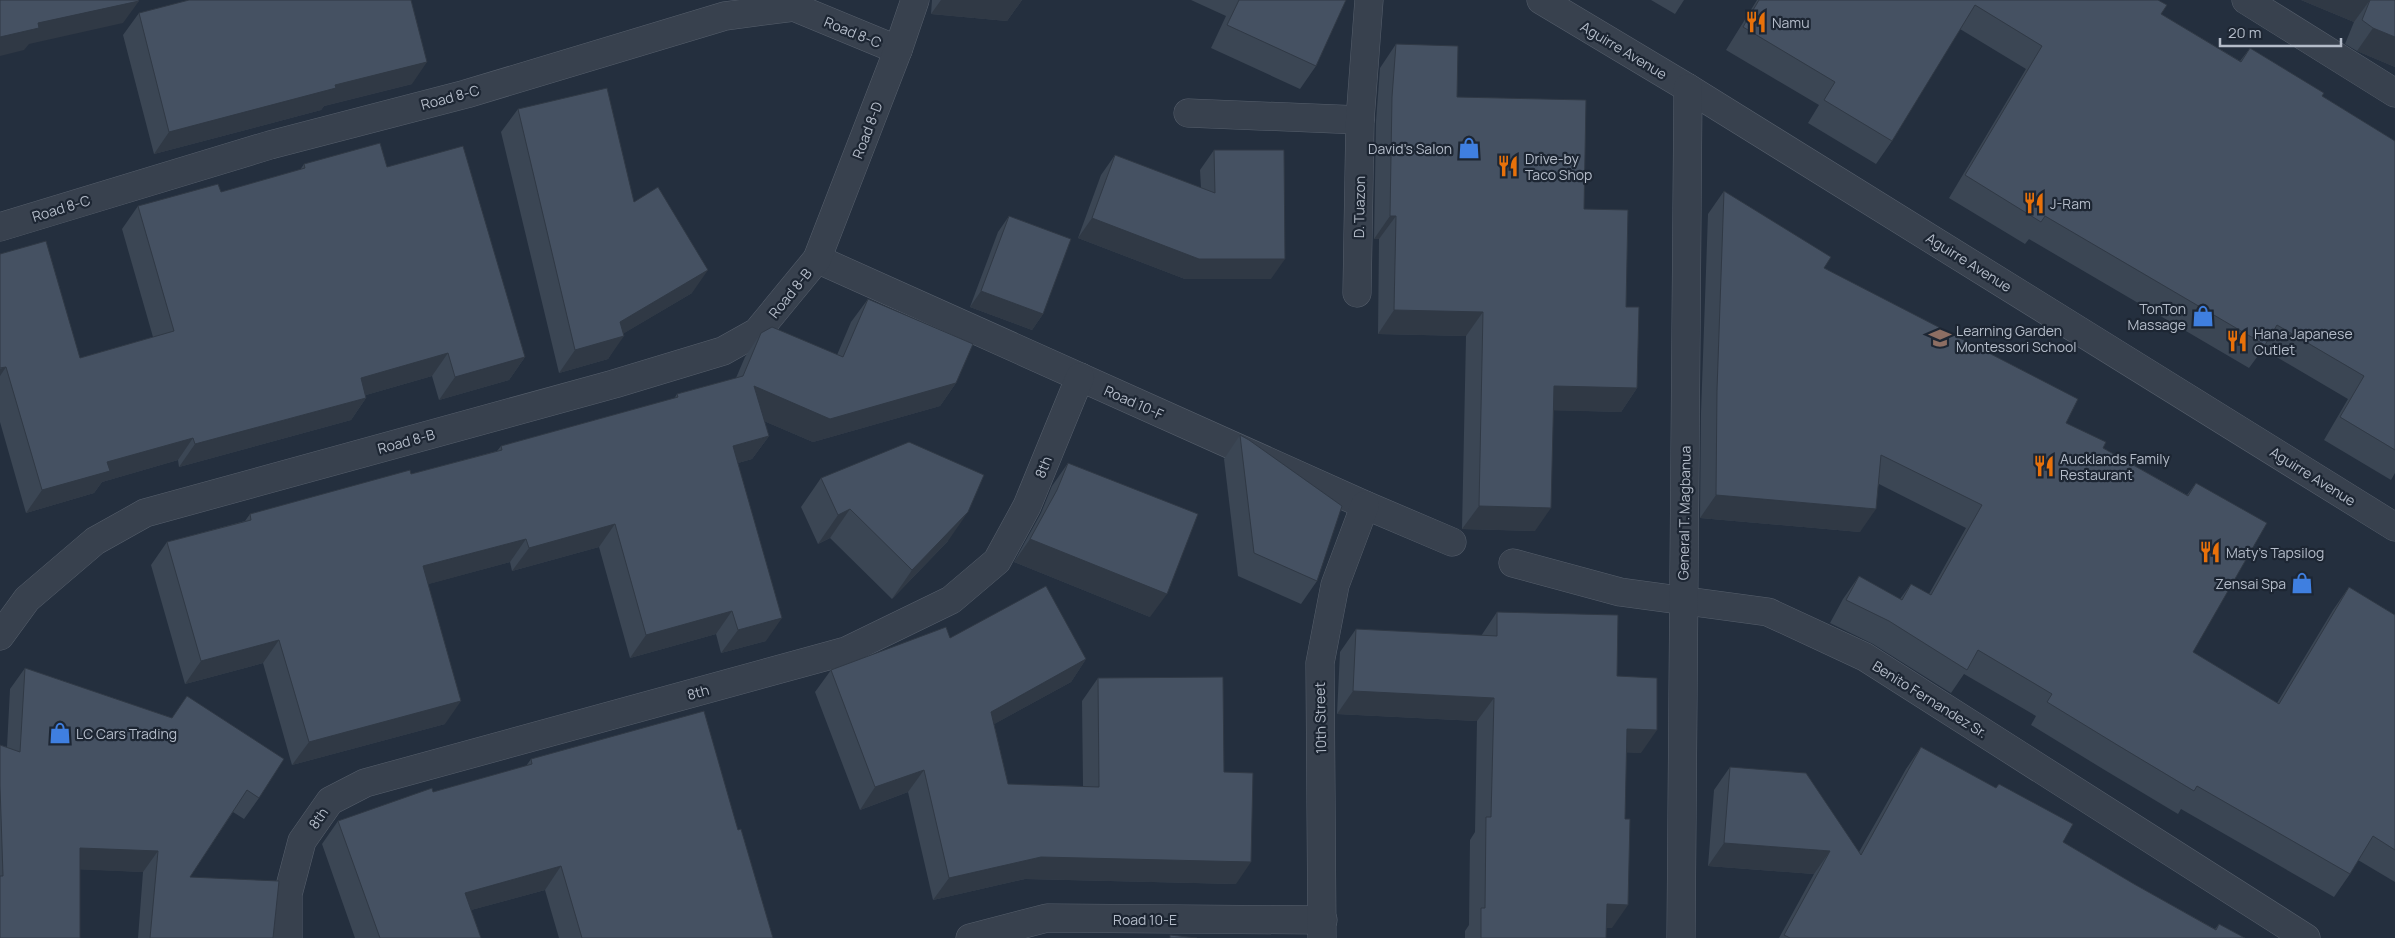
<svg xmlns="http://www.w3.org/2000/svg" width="2395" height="938" viewBox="0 0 2395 938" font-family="Manrope,sans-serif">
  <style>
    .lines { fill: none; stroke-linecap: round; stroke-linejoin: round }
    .minor-casing { stroke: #565f6c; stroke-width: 29 }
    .minor { stroke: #38414e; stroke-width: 28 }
    .wall { fill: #3b4654 }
    .shaded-wall { fill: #303945 }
    .building { fill: #455162; stroke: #303945 }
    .labels { text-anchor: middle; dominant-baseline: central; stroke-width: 4.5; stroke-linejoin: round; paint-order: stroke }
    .poi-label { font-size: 14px; fill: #b4bcc9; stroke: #1d2633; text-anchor: start }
    .street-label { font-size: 14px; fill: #b4bcc9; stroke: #1d2633 }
  </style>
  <rect width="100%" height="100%" fill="#242f3e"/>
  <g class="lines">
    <g class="minor-casing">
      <g id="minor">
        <path d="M1541 0 1688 88 2395 527"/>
        <path d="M2246 0 2395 93"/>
        <path d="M1188 113 1360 120"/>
        <path d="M0 227 270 145 466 94 725 16 794 7 898 50"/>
        <path d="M817 259 1365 505 1452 542"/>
        <path d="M1357 293 1360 120 1369 0"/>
        <path d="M1513 563 1620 592 1768 612 1865 657 2306 938"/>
        <path d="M0 636 27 599 95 541 145 513 614 384 723 351 757 332 817 259 898 50 915 0"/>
        <path d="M288 938V894L302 841 330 801 365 783 846 651 951 600 997 561 1027 506 1080 377"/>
        <path d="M970 938 1047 918 1323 920"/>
        <path d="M1322 938 1320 663 1335 585 1365 505"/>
        <path d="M1681 938 1688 88"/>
      </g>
    </g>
    <use href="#minor" class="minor"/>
  </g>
  <g class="wall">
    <path d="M932 0H1022L1007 21 931 14Z"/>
    <path d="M1191 0H1346L1316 66 1300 89 1211 48 1226 16Z"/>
    <path d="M1651 0H1684L1675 14Z"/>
    <path d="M1757 0H2158L2161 14 2240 61 2250 48 2322 96 2395 141V473L2391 480 2324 440 2348 399 2263 349 2249 368 2029 239 2025 244 1949 198 2026 69 1960 29 1892 141 1876 164 1808 123 1819 105 1726 50Z"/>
    <path d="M2301 0H2395V67L2357 51 2345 44 2354 22Z"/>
    <path d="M139 13 412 84 324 106 321 110 154 154 123 35Z"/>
    <path d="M1396 44 1584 209 1626 307 1637 388 1621 412 1553 410 1535 531 1462 529 1466 336 1378 334 1379 239H1374L1376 121 1380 68Z"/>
    <path d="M518 109 634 202 692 293 624 333 608 359 559 373 501 132Z"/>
    <path d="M1214 150 1271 279H1185L1078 238 1101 175 1115 155 1201 188 1200 170Z"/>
    <path d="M304 164 387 167 525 357 509 380 439 400 432 376 366 395V398L351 420 179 467 178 460 102 482 94 493 26 513 0 422V254L80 358 153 337 122 229 138 206 221 192 300 170Z"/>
    <path d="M1724 191 1824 268 2066 423 2103 448 2187 495 2196 483 2193 652 2277 703 2333 610 2349 587 2395 615V882L2358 860 2350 874 2334 897 2181 809 2178 814 2103 769 2031 725 2036 716 1964 674 1951 693 1873 644 1830 623 1843 599 1859 576 1900 599 1911 584 1929 594 1966 528 1879 484 1860 532 1700 518 1701 413 1708 214Z"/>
    <path d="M1009 216 1043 314 1032 330 970 307 998 232Z"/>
    <path d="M868 299 956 383 940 406 813 442 764 421 769 436 752 459 738 463 766 641 721 653 716 634 630 658 599 547 512 571 510 562 428 584 445 724 292 765 263 663 185 684 151 565 167 542 245 521 250 514 411 474 497 451 501 446 674 399 677 394 736 378 745 357 761 333 837 355 851 322Z"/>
    <path d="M1240 435 1317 581 1301 604 1238 576 1224 459Z"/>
    <path d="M1068 463 1150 617 1014 562 1041 513 1052 486Z"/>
    <path d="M821 478 948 541 892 599 830 538 818 544 801 507Z"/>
    <path d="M1497 612 1617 676 1641 753 1626 752 1612 928H1606V938H1465V931L1469 925 1470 840 1475 832 1477 721 1337 714 1340 652 1356 629 1481 636Z"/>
    <path d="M950 638 1086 659 1071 682 994 724 1008 784 1083 786 1082 701 1098 678 1224 772 1236 884 1025 879 933 900 908 792 860 810 815 692 831 670Z"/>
    <path d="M25 668 172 718 187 696 259 798 244 819 233 812 190 877 273 938H138L143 872 80 869 0 938V745L7 747 10 689Z"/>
    <path d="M1921 747 1996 788 1999 784 2063 842 2134 884 2215 929 2219 924 2245 938H1779L1814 874 1708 866 1714 790 1730 767 1859 852 1906 769Z"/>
    <path d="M531 759 738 830 773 938H559L545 890 471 910 481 938H355L322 844 338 821 433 792 526 766Z"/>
  </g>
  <g class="shaded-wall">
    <path d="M941 0H1022L1007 21 931 14Z"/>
    <path d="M2301 0H2370L2354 22Z"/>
    <path d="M139 1 123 23 29 44 24 50 0 56V37L38 23Z"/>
    <path d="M2373 28 2395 37V67L2357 51Z"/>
    <path d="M427 62 412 84 324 106 321 110 154 154 169 132 335 85Z"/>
    <path d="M1390 216H1396L1379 239H1374Z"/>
    <path d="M1092 218 1285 259 1271 279H1185L1078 238Z"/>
    <path d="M708 270 692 293 616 338 624 336 608 359 559 373 575 350 620 322Z"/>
    <path d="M981 291 1043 314 1032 330 970 307Z"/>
    <path d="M1394 310 1483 312 1466 336 1378 334Z"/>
    <path d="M448 353 432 376 345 401 361 378Z"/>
    <path d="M525 357 509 380 439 400 455 377Z"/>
    <path d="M6 367 0 376V369Z"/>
    <path d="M956 383 940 406 813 442 738 410 754 386Z"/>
    <path d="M1554 386 1637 388 1621 412 1537 410Z"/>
    <path d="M366 398 351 420 179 467 195 444Z"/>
    <path d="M769 436 752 459 717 469 733 446Z"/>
    <path d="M193 438 178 460 102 482 94 493 26 513 42 490 107 462Z"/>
    <path d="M1716 495 1876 509 1860 532 1700 518Z"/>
    <path d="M1479 506 1551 508 1535 531 1462 529Z"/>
    <path d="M850 509 830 538 818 544 838 515Z"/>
    <path d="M968 512 948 541 892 599 912 570Z"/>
    <path d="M615 524 599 547 512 571 529 548Z"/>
    <path d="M526 539 510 562 407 590 423 566Z"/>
    <path d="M1030 539 1167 594 1150 617 1014 562Z"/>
    <path d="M732 611 716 634 630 658 646 635Z"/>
    <path d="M782 618 766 641 721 653 738 630Z"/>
    <path d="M279 640 263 663 185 684 201 661Z"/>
    <path d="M1086 659 1071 682 976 734 991 712Z"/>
    <path d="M1353 691 1494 698 1477 721 1337 714Z"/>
    <path d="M461 701 445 724 292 765 309 742Z"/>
    <path d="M1627 729 1657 730 1641 753 1610 752Z"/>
    <path d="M924 770 908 792 860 810 875 787Z"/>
    <path d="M1724 843 1830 851 1814 874 1708 866Z"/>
    <path d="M80 848 158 851 143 872 65 869Z"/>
    <path d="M1041 857 1251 862 1236 884 1025 879 933 900 949 878Z"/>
    <path d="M561 866 545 890 449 916 465 893Z"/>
    <path d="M1607 904 1628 905 1612 928H1591Z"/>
  </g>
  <g class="building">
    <path d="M0 0H138L139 1 38 23 39 28 0 37Z"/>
    <path d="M189 0H411L427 62 335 85 336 88 169 132 139 13Z"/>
    <path d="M1239 0H1346L1316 66 1227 25Z"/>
    <path d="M1759 0H2158L2167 5 2161 14 2241 62 2250 48 2324 93 2322 96 2395 141V450L2340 417 2364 376 2277 325 2265 345 2045 216 2041 222 1965 175 2042 46 1975 5 1892 141 1824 100 1835 82 1743 27Z"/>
    <path d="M2370 0H2395V37L2373 28 2362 20Z"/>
    <path d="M1396 44 1458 46 1457 97 1586 100 1584 209 1628 210 1626 307H1639L1637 388 1554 386 1551 508 1479 506 1483 312 1394 310 1396 216H1390L1392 97Z"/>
    <path d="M607 88 634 202 658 187 708 270 620 322 624 336 575 350 518 109Z"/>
    <path d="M380 143 387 167 463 146 525 357 455 377 448 353 361 378 366 398 195 444 193 438 107 462 110 471 42 490 6 367 0 368V254L46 241 80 358 174 331 138 206 218 184 221 192 305 168 304 164Z"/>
    <path d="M1214 150H1284L1285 259H1199L1092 218 1115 155 1215 193Z"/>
    <path d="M1724 191 1831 257 1824 268 2078 399 2066 423 2106 442 2103 448 2188 496 2196 483 2267 523 2193 652 2279 704 2349 587 2395 615V850L2373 836 2350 874 2197 786 2194 791 2119 746 2047 702 2052 694 1978 650 1967 670 1889 621 1846 600 1859 576 1902 600 1911 584 1931 595 1982 505 1881 455 1876 509 1716 495 1717 390Z"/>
    <path d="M1009 216 1071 239 1043 314 981 291Z"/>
    <path d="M868 299 973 344 956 383 830 419 754 386 769 436 733 446 782 618 738 630 732 611 646 635 615 524 529 548 526 539 423 566 461 701 309 742 279 640 201 661 167 542 251 520 250 514 410 470 411 474 502 450 501 446 678 397 677 394 743 376 761 333 772 327 843 357Z"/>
    <path d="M1240 435 1249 440 1342 506 1317 581 1254 553Z"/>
    <path d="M909 442 984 475 968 512 912 570 850 509 838 515 821 478Z"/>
    <path d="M1068 463 1198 514 1167 594 1030 539 1057 490Z"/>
    <path d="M1046 586 1086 659 991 712 1008 784 1099 787 1098 678 1223 677 1224 772 1253 773 1251 862 1041 857 949 878 924 770 875 787 831 670 946 627 950 638Z"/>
    <path d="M1497 612 1618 615 1617 676 1657 678V730L1627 729 1625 819H1630L1628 905 1607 904 1606 938H1481V908H1485L1486 817H1491L1494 698 1353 691 1356 629 1497 636Z"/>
    <path d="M25 668 172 718 187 696 284 759 259 798 247 790 190 877 279 881 273 938H150L158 851 80 848V938H0V876H3L0 786V745L20 752Z"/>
    <path d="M704 711 738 830 741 829 773 938H582L561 866 465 893 481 938H380L338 821 432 788 433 792 532 764 531 759Z"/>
    <path d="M1921 747 1996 788 1999 784 2073 824 2063 842 2134 884 2216 930 2219 924 2245 938H1790L1784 935 1830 851 1724 843 1730 767 1806 773 1861 855Z"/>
    <path d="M1170 935 1197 938H1170Z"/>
  </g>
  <defs>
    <g id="restaurant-bare" transform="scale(1.725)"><path d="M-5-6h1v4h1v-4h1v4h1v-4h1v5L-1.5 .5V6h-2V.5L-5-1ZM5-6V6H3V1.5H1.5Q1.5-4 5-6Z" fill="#e8710a" stroke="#1d2633" stroke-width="2.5" paint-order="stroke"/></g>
    <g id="shop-bare" transform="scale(1.725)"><path d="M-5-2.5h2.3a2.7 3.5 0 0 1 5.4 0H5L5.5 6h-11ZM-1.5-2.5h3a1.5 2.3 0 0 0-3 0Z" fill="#3f7fe0" stroke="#1d2633" stroke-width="2.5" paint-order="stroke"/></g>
    <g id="school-bare" transform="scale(1.725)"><path d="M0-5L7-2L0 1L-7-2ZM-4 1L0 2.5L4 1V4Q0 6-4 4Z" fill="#8d6e63" stroke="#1d2633" stroke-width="2.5" paint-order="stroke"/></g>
  </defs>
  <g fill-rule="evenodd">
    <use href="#restaurant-bare" x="1756" y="22"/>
    <use href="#shop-bare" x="1469" y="148"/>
    <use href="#restaurant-bare" x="1508" y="166"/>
    <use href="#restaurant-bare" x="2034" y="203"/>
    <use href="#shop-bare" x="2203" y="316"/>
    <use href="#school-bare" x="1940" y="338"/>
    <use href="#restaurant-bare" x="2237" y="341"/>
    <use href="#restaurant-bare" x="2044" y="466"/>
    <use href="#restaurant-bare" x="2210" y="552"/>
    <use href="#shop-bare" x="2302" y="583"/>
    <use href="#shop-bare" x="60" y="733"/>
  </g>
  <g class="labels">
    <g class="poi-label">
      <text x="1772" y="22">Namu</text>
      <text x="1452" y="148" text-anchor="end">David's Salon</text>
      <text x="1525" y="158">Drive-by<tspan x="1525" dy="16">Taco Shop</tspan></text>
      <text x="2050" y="203">J-Ram</text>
      <text x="2186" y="308" text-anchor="end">TonTon<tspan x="2186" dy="16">Massage</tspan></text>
      <text x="1956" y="330">Learning Garden<tspan x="1956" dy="16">Montessori School</tspan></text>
      <text x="2254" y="333">Hana Japanese<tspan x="2254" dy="16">Cutlet</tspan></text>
      <text x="2060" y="458">Aucklands Family<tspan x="2060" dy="16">Restaurant</tspan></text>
      <text x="2226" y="552">Maty's Tapsilog</text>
      <text x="2286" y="583" text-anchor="end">Zensai Spa</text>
      <text x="76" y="733">LC Cars Trading</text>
    </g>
    <g class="street-label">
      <text transform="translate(853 32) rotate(22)">Road 8-C</text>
      <text transform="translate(1624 50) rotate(31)">Aguirre Avenue</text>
      <text transform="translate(450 97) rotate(-15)">Road 8-C</text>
      <text transform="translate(867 130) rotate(-69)">Road 8-D</text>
      <text transform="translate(1359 207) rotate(-89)">D. Tuazon</text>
      <text transform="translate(61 208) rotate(-17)">Road 8-C</text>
      <text transform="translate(1969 262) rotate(32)">Aguirre Avenue</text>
      <text transform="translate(790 293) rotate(-51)">Road 8-B</text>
      <text transform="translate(1134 402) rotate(24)">Road 10-F</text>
      <text transform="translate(406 441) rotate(-15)">Road 8-B</text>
      <text transform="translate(1043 467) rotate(-68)">8th</text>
      <text transform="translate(2313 476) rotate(32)">Aguirre Avenue</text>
      <text transform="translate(1684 513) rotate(-89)">General T. Magbanua</text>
      <text transform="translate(698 692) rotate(-15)">8th</text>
      <text transform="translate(1930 699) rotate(32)">Benito Fernandez Sr.</text>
      <text transform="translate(1320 718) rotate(-91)">10th Street</text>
      <text transform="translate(318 818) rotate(-55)">8th</text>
      <text x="1145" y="919">Road 10-E</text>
    </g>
  </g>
  <path d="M2220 38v8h121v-8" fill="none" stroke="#b4bcc9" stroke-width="2.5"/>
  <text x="2228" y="38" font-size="15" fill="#b4bcc9" stroke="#1d2633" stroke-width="4" paint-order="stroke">20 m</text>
</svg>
